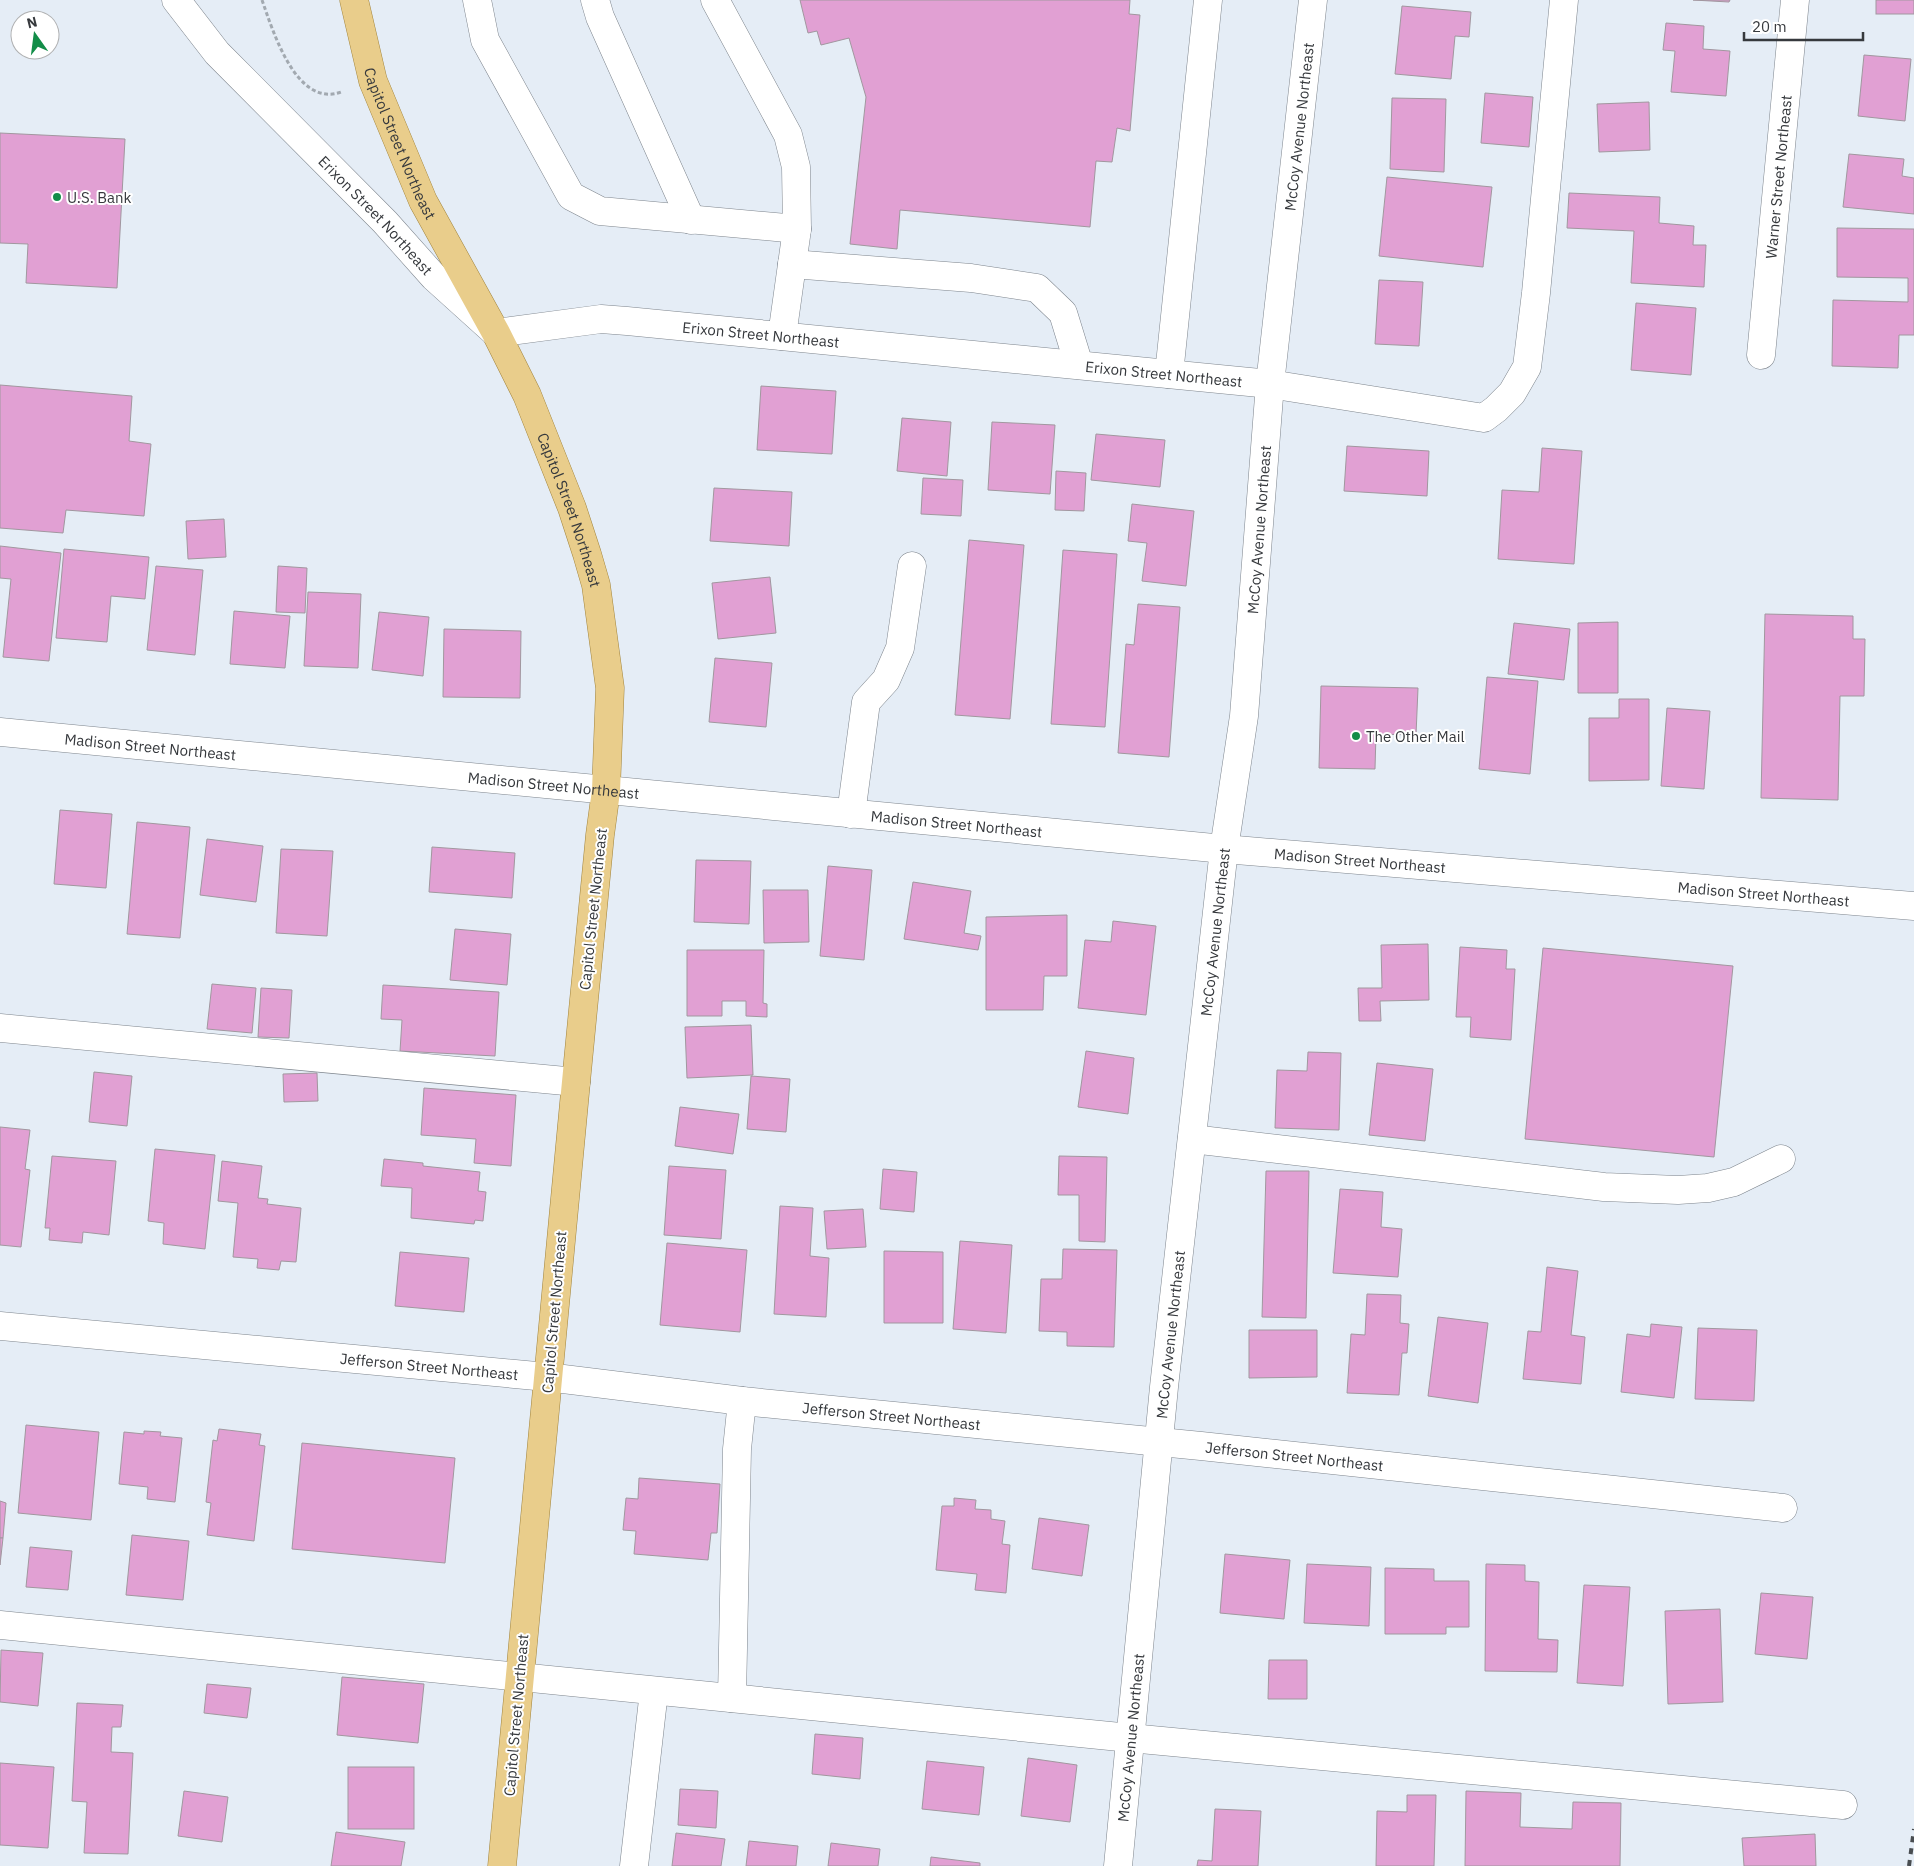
<svg xmlns="http://www.w3.org/2000/svg" width="1914" height="1866" viewBox="0 0 1914 1866" font-family="'IBM Plex Sans',sans-serif">
  <style>
    .building { fill: #e1a0d3; stroke: #a1979f }
    .lines { fill: none; stroke-linecap: round; stroke-linejoin: round }
    .minor-casing { stroke: #7e858d; stroke-width: 29 }
    .major-casing { stroke: #a1843d; stroke-width: 29 }
    .path { stroke: #a2a9b0; stroke-width: 3; stroke-dasharray: 4 2.5; stroke-linecap: butt }
    .minor { stroke: #fff; stroke-width: 28 }
    .major { stroke: #e9cd8b; stroke-width: 28 }
    .rail { stroke: #494d51; stroke-width: 4; stroke-dasharray: 6 6; stroke-linecap: butt }
    .poi-dot { fill: #128d48; stroke: #fff; stroke-width: 2 }
    .labels { text-anchor: middle; dominant-baseline: central; stroke-width: 4; stroke-linejoin: round; paint-order: stroke }
    .street-label { font-size: 15px; fill: #36393d; stroke: #fff }
    .poi-label { font-size: 15px; fill: #36393d; stroke: #fff; text-anchor: start }
  </style>
  <rect width="100%" height="100%" fill="#e5edf6"/>
  <g class="building">
    <path d="M800 0H1130L1129 14 1140 15 1130 131 1117 128 1112 162 1096 161 1090 227 900 210 897 249 850 244 866 97 849 38 821 45 817 31 808 33Z"/>
    <path d="M1693 0H1730L1729 2Z"/>
    <rect x="1876" y="0" width="38" height="14"/>
    <path d="M1402 6 1471 12 1469 37 1455 36 1451 79 1395 74Z"/>
    <path d="M1666 23 1704 26 1703 49 1730 51 1726 96 1671 92 1675 51 1663 50Z"/>
    <path d="M1864 55 1911 59 1905 121 1858 116Z"/>
    <path d="M1485 93 1533 97 1529 147 1481 143Z"/>
    <path d="M1392 98 1446 99 1444 172 1390 169Z"/>
    <path d="M1649 102 1650 150 1599 152 1597 104Z"/>
    <path d="M0 133 125 139 117 288 26 283 28 244 0 243Z"/>
    <path d="M1849 154 1904 159 1902 176 1914 178V214L1843 207Z"/>
    <path d="M1387 177 1492 187 1483 267 1379 256Z"/>
    <path d="M1569 193 1660 197 1659 223 1694 226 1693 245H1706L1704 287 1631 283 1634 231 1567 228Z"/>
    <path d="M1837 228 1914 229V335H1899L1898 368 1832 366 1833 300 1908 302V278L1837 277Z"/>
    <path d="M1379 280 1423 282 1419 346 1375 344Z"/>
    <path d="M1636 303 1696 308 1691 375 1631 370Z"/>
    <path d="M0 385 132 396 129 441 151 444 144 516 66 510 63 533 0 528Z"/>
    <path d="M761 386 836 391 832 454 757 450Z"/>
    <path d="M902 418 951 422 947 476 897 471Z"/>
    <path d="M992 422 1055 425 1050 494 988 490Z"/>
    <path d="M1096 434 1165 440 1160 487 1091 480Z"/>
    <path d="M1347 446 1429 451 1427 496 1344 491Z"/>
    <path d="M1542 448 1582 451 1574 564 1498 559 1502 490 1539 492Z"/>
    <path d="M1056 471 1086 473 1084 511 1055 510Z"/>
    <path d="M923 478 963 480 961 516 921 514Z"/>
    <path d="M714 488 792 492 789 546 710 541Z"/>
    <path d="M1132 504 1194 511 1186 586 1142 581 1147 543 1128 541Z"/>
    <path d="M224 519 226 557 188 559 186 521Z"/>
    <path d="M969 540 1024 545 1010 719 955 715Z"/>
    <path d="M0 546 61 553 49 661 3 657 11 579 0 578Z"/>
    <path d="M64 549 149 557 145 599 111 596 107 642 56 638Z"/>
    <path d="M1063 550 1117 554 1105 727 1051 724Z"/>
    <path d="M156 566 203 570 195 655 147 650Z"/>
    <path d="M278 566 307 568 305 613 276 612Z"/>
    <path d="M770 577 776 633 718 639 712 583Z"/>
    <path d="M308 592 361 594 358 668 304 666Z"/>
    <path d="M1138 604 1180 607 1169 757 1118 753 1126 644 1134 645Z"/>
    <path d="M234 611 290 616 285 668 230 664Z"/>
    <path d="M379 612 429 617 423 676 372 670Z"/>
    <path d="M1765 614 1853 616V639H1865L1864 696H1840L1838 800 1761 798Z"/>
    <path d="M1618 622V693H1578V623Z"/>
    <path d="M1514 623 1570 629 1564 680 1508 674Z"/>
    <path d="M444 629 521 631 520 698 443 697Z"/>
    <path d="M715 658 772 663 766 727 709 722Z"/>
    <path d="M1487 677 1538 681 1530 774 1479 769Z"/>
    <path d="M1321 686 1418 688 1416 735 1376 734 1375 769 1319 768Z"/>
    <path d="M1619 699H1649V780L1589 781V718H1619Z"/>
    <path d="M1667 708 1710 711 1704 789 1661 786Z"/>
    <path d="M60 810 112 814 106 888 54 884Z"/>
    <path d="M137 822 190 827 180 938 127 934Z"/>
    <path d="M207 839 263 846 256 902 200 895Z"/>
    <path d="M432 847 515 853 512 898 429 892Z"/>
    <path d="M281 849 333 851 327 936 276 933Z"/>
    <path d="M696 860 751 861 749 924 694 922Z"/>
    <path d="M828 866 872 870 864 960 820 956Z"/>
    <path d="M913 882 971 891 964 933 981 936 978 950 904 939Z"/>
    <path d="M763 890H808L809 942 764 943Z"/>
    <path d="M1067 915V976H1044L1043 1010H986V917Z"/>
    <path d="M1113 921 1156 926 1146 1015 1078 1008 1085 940 1111 942Z"/>
    <path d="M455 929 511 934 507 985 450 980Z"/>
    <path d="M1428 944 1429 1000 1380 1001 1381 1021H1359L1358 988H1382L1381 945Z"/>
    <path d="M1460 947 1507 950 1506 969H1515L1511 1040 1470 1037 1471 1017H1456Z"/>
    <path d="M1543 948 1733 966 1714 1157 1525 1139Z"/>
    <path d="M687 950H764L763 1003 767 1004V1017L746 1016V1001H722V1016H687Z"/>
    <path d="M212 984 256 988 252 1033 207 1029Z"/>
    <path d="M383 985 499 992 495 1056 400 1051 402 1020 381 1019Z"/>
    <path d="M261 988 292 990 289 1038 258 1037Z"/>
    <path d="M751 1025 753 1075 687 1078 685 1027Z"/>
    <path d="M1086 1051 1134 1058 1128 1114 1078 1107Z"/>
    <path d="M1308 1052 1341 1053 1339 1130 1275 1128 1277 1070 1307 1071Z"/>
    <path d="M1377 1063 1433 1069 1425 1141 1369 1135Z"/>
    <path d="M94 1072 132 1076 127 1126 89 1122Z"/>
    <path d="M317 1073 318 1101 284 1102 283 1074Z"/>
    <path d="M751 1076 790 1079 786 1132 747 1129Z"/>
    <path d="M424 1088 516 1095 511 1166 474 1163 476 1139 421 1135Z"/>
    <path d="M680 1107 739 1114 733 1154 675 1146Z"/>
    <path d="M0 1127 30 1130 25 1169 30 1170 21 1247 0 1245Z"/>
    <path d="M155 1149 215 1155 205 1249 163 1244 164 1223 148 1221Z"/>
    <path d="M52 1156 116 1161 109 1235 83 1232 82 1243 49 1240 50 1228H45Z"/>
    <path d="M1059 1156 1107 1157 1105 1242 1079 1241V1195H1058Z"/>
    <path d="M384 1159 423 1163V1166L480 1172 478 1191 486 1192 483 1221 475 1220 474 1224 411 1218 412 1188 381 1186Z"/>
    <path d="M222 1161 262 1166 258 1198 268 1199 267 1204 301 1208 296 1262 281 1261 279 1270 257 1268 258 1259 233 1257 238 1203 218 1201Z"/>
    <path d="M669 1166 726 1170 721 1239 664 1235Z"/>
    <path d="M883 1169 917 1172 914 1212 880 1209Z"/>
    <path d="M1266 1171H1309L1306 1318 1262 1317Z"/>
    <path d="M1340 1189 1383 1192 1381 1227 1402 1229 1398 1277 1333 1273Z"/>
    <path d="M780 1206 813 1208 810 1256 829 1258 826 1317 774 1314Z"/>
    <path d="M863 1209 866 1247 827 1249 824 1211Z"/>
    <path d="M960 1241 1012 1245 1006 1333 953 1329Z"/>
    <path d="M667 1243 747 1250 740 1332 660 1325Z"/>
    <path d="M1063 1249 1117 1250 1114 1347 1067 1346V1332L1039 1331 1041 1279H1062Z"/>
    <path d="M884 1251 943 1252V1323H884Z"/>
    <path d="M400 1252 469 1258 464 1312 395 1306Z"/>
    <path d="M1547 1267 1578 1271 1571 1335 1585 1337 1581 1384 1523 1379 1528 1331 1541 1332Z"/>
    <path d="M1367 1294 1401 1295 1400 1323 1409 1324 1407 1353H1402L1399 1395 1347 1393 1351 1334 1365 1335Z"/>
    <path d="M1438 1317 1488 1323 1478 1403 1428 1396Z"/>
    <path d="M1651 1324 1682 1327 1674 1398 1621 1392 1627 1334 1650 1337Z"/>
    <path d="M1698 1328 1757 1330 1754 1401 1695 1399Z"/>
    <path d="M1249 1330H1317V1377L1249 1378Z"/>
    <path d="M26 1425 99 1432 91 1520 18 1513Z"/>
    <path d="M219 1429 261 1434 259 1445 265 1446 254 1541 207 1535 211 1503 206 1502 213 1440 217 1441Z"/>
    <path d="M144 1431 161 1432 160 1436 182 1438 175 1502 147 1499 148 1487 119 1484 124 1432 144 1434Z"/>
    <path d="M302 1443 455 1458 445 1563 292 1549Z"/>
    <path d="M639 1478 720 1484 717 1533H711L708 1560 634 1554 636 1531 623 1530 626 1498 638 1499Z"/>
    <path d="M954 1498 976 1500 975 1509 991 1510V1519L1005 1521 1002 1544 1010 1545 1006 1593 975 1590 977 1574 936 1570 942 1506H954Z"/>
    <path d="M0 1501 6 1503 3 1538H0Z"/>
    <path d="M1039 1518 1089 1525 1082 1576 1032 1569Z"/>
    <path d="M132 1535 189 1541 183 1600 126 1595Z"/>
    <path d="M0 1538H3L0 1565Z"/>
    <path d="M30 1547 72 1551 68 1590 26 1587Z"/>
    <path d="M1225 1554 1290 1560 1284 1619 1220 1613Z"/>
    <path d="M1307 1564 1371 1567 1369 1626 1304 1623Z"/>
    <path d="M1486 1564 1525 1565V1581L1539 1582 1538 1639 1558 1640 1557 1672 1485 1671Z"/>
    <path d="M1385 1568 1434 1569V1581H1469V1627H1446V1634H1385Z"/>
    <path d="M1584 1585 1630 1587 1623 1686 1577 1683Z"/>
    <path d="M1761 1593 1813 1597 1807 1659 1755 1654Z"/>
    <path d="M1720 1609 1723 1702 1668 1704 1665 1611Z"/>
    <path d="M1 1650 43 1653 38 1706 0 1702Z"/>
    <path d="M1269 1660H1307V1699H1268Z"/>
    <path d="M342 1677 424 1684 418 1743 337 1735Z"/>
    <path d="M207 1684 251 1688 247 1718 204 1713Z"/>
    <path d="M77 1703 123 1705 121 1727H112L111 1752 133 1753 128 1854 84 1853 87 1802 72 1801Z"/>
    <path d="M815 1734 863 1738 860 1779 812 1774Z"/>
    <path d="M1028 1758 1077 1765 1070 1822 1021 1816Z"/>
    <path d="M927 1761 984 1767 979 1815 922 1809Z"/>
    <path d="M0 1763 54 1767 48 1848 0 1845Z"/>
    <rect x="348" y="1767" width="66" height="62"/>
    <path d="M680 1789 718 1791 716 1828 678 1825Z"/>
    <path d="M184 1791 228 1797 222 1842 178 1836Z"/>
    <path d="M1466 1791 1521 1793 1520 1827 1572 1829 1573 1802 1621 1803 1620 1866H1465Z"/>
    <path d="M1407 1795H1436L1434 1866H1376L1377 1811 1407 1812Z"/>
    <path d="M1215 1809 1261 1811 1258 1866H1197L1198 1860 1212 1861Z"/>
    <path d="M336 1832 405 1842 401 1866H331Z"/>
    <path d="M676 1833 725 1839 721 1866H672Z"/>
    <path d="M1815 1834 1816 1866H1744L1742 1838Z"/>
    <path d="M749 1841 798 1846 796 1866H746Z"/>
    <path d="M831 1843 880 1849 878 1866H828Z"/>
    <path d="M931 1857 980 1863V1866H930Z"/>
  </g>
  <g class="lines">
    <g class="minor-casing">
      <g id="minor">
        <path id="s1" d="M176 0 217 53 385 222 434 277 496 333 601 319 627 321 1270 384 1484 418 1496 409 1512 393 1527 367 1536 293 1564 0"/>
        <path d="M477 0 485 40 571 196 600 211 797 229"/>
        <path d="M595 0 600 17 691 220"/>
        <path d="M715 0 788 135 796 167 797 229 782 336"/>
        <path d="M792 264 971 278 1037 288 1063 313 1079 365"/>
        <path id="s2" d="M1761 355 1795 0"/>
        <path d="M1169 374 1208 0"/>
        <path id="s3" d="M0 732 1224 849 1914 906"/>
        <path d="M851 814 866 702 886 680 900 648 912 566"/>
        <path d="M0 1028 576 1082"/>
        <path d="M1192 1139 1604 1187 1678 1190 1708 1188 1734 1182 1781 1159"/>
        <path id="s4" d="M0 1326 547 1377 742 1401 1201 1446 1783 1508"/>
        <path d="M0 1625 1130 1738 1843 1805"/>
        <path d="M732 1698 737 1449 742 1401"/>
        <path d="M634 1866 654 1691"/>
        <path id="s5" d="M1118 1866 1164 1387 1224 849 1244 716 1270 384 1313 0"/>
      </g>
    </g>
    <g class="major-casing">
      <g id="major">
        <path id="s6" d="M354 0 373 81 423 201 496 333 527 395 572 508 587 554 596 585 610 688 606 791 600 835 576 1082 502 1866"/>
      </g>
    </g>
    <path class="path" d="M262 0C273 31 296 108 341 92"/>
    <use href="#minor" class="minor"/>
    <use href="#major" class="major"/>
    <path class="rail" d="M1909 1866 1914 1829"/>
  </g>
  <g class="poi-dot">
    <circle cx="57" cy="197" r="5"/>
    <circle cx="1356" cy="736" r="5"/>
  </g>
  <g class="labels">
    <g class="street-label">
      <text stroke="none"><textPath href="#s5" startOffset="1749">McCoy Avenue Northeast</textPath></text>
      <text stroke="none"><textPath href="#s6" startOffset="151">Capitol Street Northeast</textPath></text>
      <text stroke="none"><textPath href="#s2" startOffset="179">Warner Street Northeast</textPath></text>
      <text stroke="none"><textPath href="#s1" startOffset="294">Erixon Street Northeast</textPath></text>
      <text stroke="none"><textPath href="#s1" startOffset="729">Erixon Street Northeast</textPath></text>
      <text stroke="none"><textPath href="#s1" startOffset="1134">Erixon Street Northeast</textPath></text>
      <text stroke="none"><textPath href="#s6" startOffset="556">Capitol Street Northeast</textPath></text>
      <text stroke="none"><textPath href="#s5" startOffset="1344">McCoy Avenue Northeast</textPath></text>
      <text stroke="none"><textPath href="#s3" startOffset="151">Madison Street Northeast</textPath></text>
      <text stroke="none"><textPath href="#s3" startOffset="556">Madison Street Northeast</textPath></text>
      <text stroke="none"><textPath href="#s3" startOffset="961">Madison Street Northeast</textPath></text>
      <text stroke="none"><textPath href="#s3" startOffset="1366">Madison Street Northeast</textPath></text>
      <text stroke="none"><textPath href="#s3" startOffset="1771">Madison Street Northeast</textPath></text>
      <text transform="translate(593 909) rotate(-84)">Capitol Street Northeast</text>
      <text stroke="none"><textPath href="#s5" startOffset="939">McCoy Avenue Northeast</textPath></text>
      <text transform="translate(554 1312) rotate(-85)">Capitol Street Northeast</text>
      <text stroke="none"><textPath href="#s5" startOffset="534">McCoy Avenue Northeast</textPath></text>
      <text stroke="none"><textPath href="#s4" startOffset="431">Jefferson Street Northeast</textPath></text>
      <text stroke="none"><textPath href="#s4" startOffset="896">Jefferson Street Northeast</textPath></text>
      <text stroke="none"><textPath href="#s4" startOffset="1301">Jefferson Street Northeast</textPath></text>
      <text transform="translate(516 1715) rotate(-85)">Capitol Street Northeast</text>
      <text stroke="none"><textPath href="#s5" startOffset="129">McCoy Avenue Northeast</textPath></text>
    </g>
    <g class="poi-label">
      <text x="67" y="197">U.S. Bank</text>
      <text x="1366" y="736">The Other Mail</text>
    </g>
  </g>
  <g transform="translate(35 35) rotate(346)"><circle r="24" fill="#ffffff" stroke="#afb0b1"/>
  <path d="M0-4L9 19L0 12L-9 19Z" fill="#128d48"/>
  <text y="-8" font-size="14" font-weight="bold" text-anchor="middle" fill="#36393d">N</text>
  </g>
  <path d="M1744 32v8h119v-8" fill="none" stroke="#36393d" stroke-width="2.5"/>
  <text x="1752" y="32" font-size="15" fill="#36393d" stroke="#ffffff" stroke-width="4" paint-order="stroke">20 m</text>
</svg>
